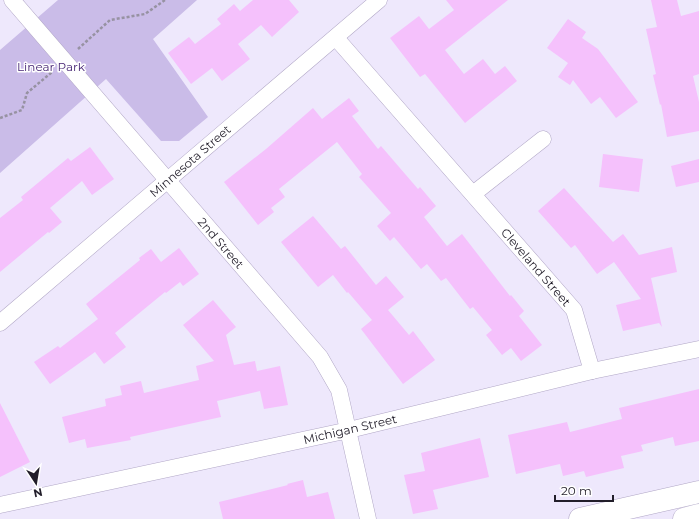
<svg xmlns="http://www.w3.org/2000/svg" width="699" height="519" viewBox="0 0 699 519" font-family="Montserrat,sans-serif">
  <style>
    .green { fill: #cabce8 }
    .building { fill: #f5c1fc }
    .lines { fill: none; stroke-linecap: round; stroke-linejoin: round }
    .street-casing { stroke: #b1a7c6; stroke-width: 17 }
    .secondary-casing { stroke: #b1a7c6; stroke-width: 23 }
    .path { stroke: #9792a2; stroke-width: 2.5; stroke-dasharray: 3 2; stroke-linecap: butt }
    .street { stroke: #fff; stroke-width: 16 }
    .secondary { stroke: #fff; stroke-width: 22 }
    .labels { text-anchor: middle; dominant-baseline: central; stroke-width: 3; stroke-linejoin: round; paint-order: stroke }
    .park-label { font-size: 12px; fill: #472674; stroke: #fff }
    .street-label { font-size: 12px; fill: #221e2a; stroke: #fff }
  </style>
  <rect width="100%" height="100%" fill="#eee8fc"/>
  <path class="green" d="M58 0H197L153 39 208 117 179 141H161L106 79 0 173V50Z"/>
  <g class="building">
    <path d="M253 0H289L299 12 272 37 261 25 238 44 250 59 222 81 212 68 191 84 168 53 189 37 195 44 221 24 217 19 234 4 240 11Z"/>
    <path d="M446 0H508L445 50 464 74 483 59 495 74 505 66 517 81 465 123 425 74 420 77 390 38 419 16 429 29 454 10Z"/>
    <path d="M651 0H677L681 16 699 11V74L693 76 699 102V131L667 137 661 104 660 105 653 75 656 74 646 29 657 27Z"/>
    <path d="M568 19 586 32 582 38 598 49 638 102 616 118 600 97 591 104 573 80 570 85 558 77 568 63 547 48Z"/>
    <path d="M349 98 359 111 352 116 378 149 381 146 418 189 420 187 436 206 424 217 447 246 462 234 510 296 511 295 524 311 519 316 542 345 521 361 511 348 502 355 486 335 492 330 473 307 470 309 446 278 441 281 427 264 421 269 394 237 390 241 377 226 391 213 359 177 362 174 337 142 279 189 285 197 271 208 274 212 258 225 224 182 266 149 313 108 322 119Z"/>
    <path d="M90 147 114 179 92 195 82 181 50 208 62 222 49 233 48 232 0 272V218L23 200 21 197 68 158 71 161Z"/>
    <path d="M603 154 643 159 639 192 599 187Z"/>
    <path d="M699 159V182L676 187 671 166Z"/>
    <path d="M564 188 613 242 623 234 639 255 672 247 677 272 651 278 662 327 659 323 623 331 616 305 641 299 614 262 597 274 575 245 571 248 538 211Z"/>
    <path d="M313 216 341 249 345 246 376 285 386 276 404 297 388 310 409 335 413 331 435 360 403 384 361 329 372 320 348 292 347 293 333 275 318 287 281 242Z"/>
    <path d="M179 248 199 274 183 286 180 282 166 293 165 292 115 333 126 347 104 364 95 352 50 384 34 362 58 346 60 348 98 319 86 304 140 260 139 258 151 249 161 262Z"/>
    <path d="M213 300 236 327 226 335 234 365 255 361 257 371 280 366 288 405 264 409 260 391 217 401 221 417 130 437 131 440 87 448 85 439 69 443 62 417 106 406 105 399 122 395 120 386 141 381 144 393 199 380 196 366 214 361 183 325Z"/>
    <path d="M699 389V441L675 446 673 437 641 445 643 451 621 456 624 468 586 477 584 471 563 476 560 464 516 474 508 435 567 422 570 432 622 419 619 408Z"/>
    <path d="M0 403 30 462 0 477Z"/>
    <path d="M480 438 489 477 433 490 438 509 413 514 404 475 425 471 421 453Z"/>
    <path d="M303 480 307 497 328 492 335 519H223L219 502 288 485 287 484Z"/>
  </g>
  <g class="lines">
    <g class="street-casing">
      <g id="street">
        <path d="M12 0 320 357 339 390 368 519"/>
        <path d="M336 38 574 310 592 371"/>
        <path d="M473 194 543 139"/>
        <path d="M0 323 379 0"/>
        <path d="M0 505 349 430 592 371 699 349"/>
      </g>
    </g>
    <g class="secondary-casing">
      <g id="secondary">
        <path d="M580 519 699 492"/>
        <path d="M684 519 699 515"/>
      </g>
    </g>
    <g class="path">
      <path d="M78 49 110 20 145 14 165 0"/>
      <path d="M0 118 22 110 27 93 52 72"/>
    </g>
    <use href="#street" class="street"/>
    <use href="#secondary" class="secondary"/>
  </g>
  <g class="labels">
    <g class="park-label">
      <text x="51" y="66">Linear Park</text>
    </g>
    <g class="street-label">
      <text transform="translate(190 161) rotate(-41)">Minnesota Street</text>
      <text transform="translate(221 243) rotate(49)">2nd Street</text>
      <text transform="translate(536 267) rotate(49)">Cleveland Street</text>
      <text transform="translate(350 429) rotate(-13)">Michigan Street</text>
    </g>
  </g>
  <g transform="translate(36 483) rotate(168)" stroke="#ffffff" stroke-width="3" paint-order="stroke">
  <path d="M0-3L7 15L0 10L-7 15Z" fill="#221e2a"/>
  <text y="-6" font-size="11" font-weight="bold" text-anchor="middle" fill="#221e2a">N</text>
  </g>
  <path d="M555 495v6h58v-6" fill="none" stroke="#221e2a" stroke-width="2"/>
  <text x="561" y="495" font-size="12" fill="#221e2a" stroke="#ffffff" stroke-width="3" paint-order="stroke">20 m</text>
</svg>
